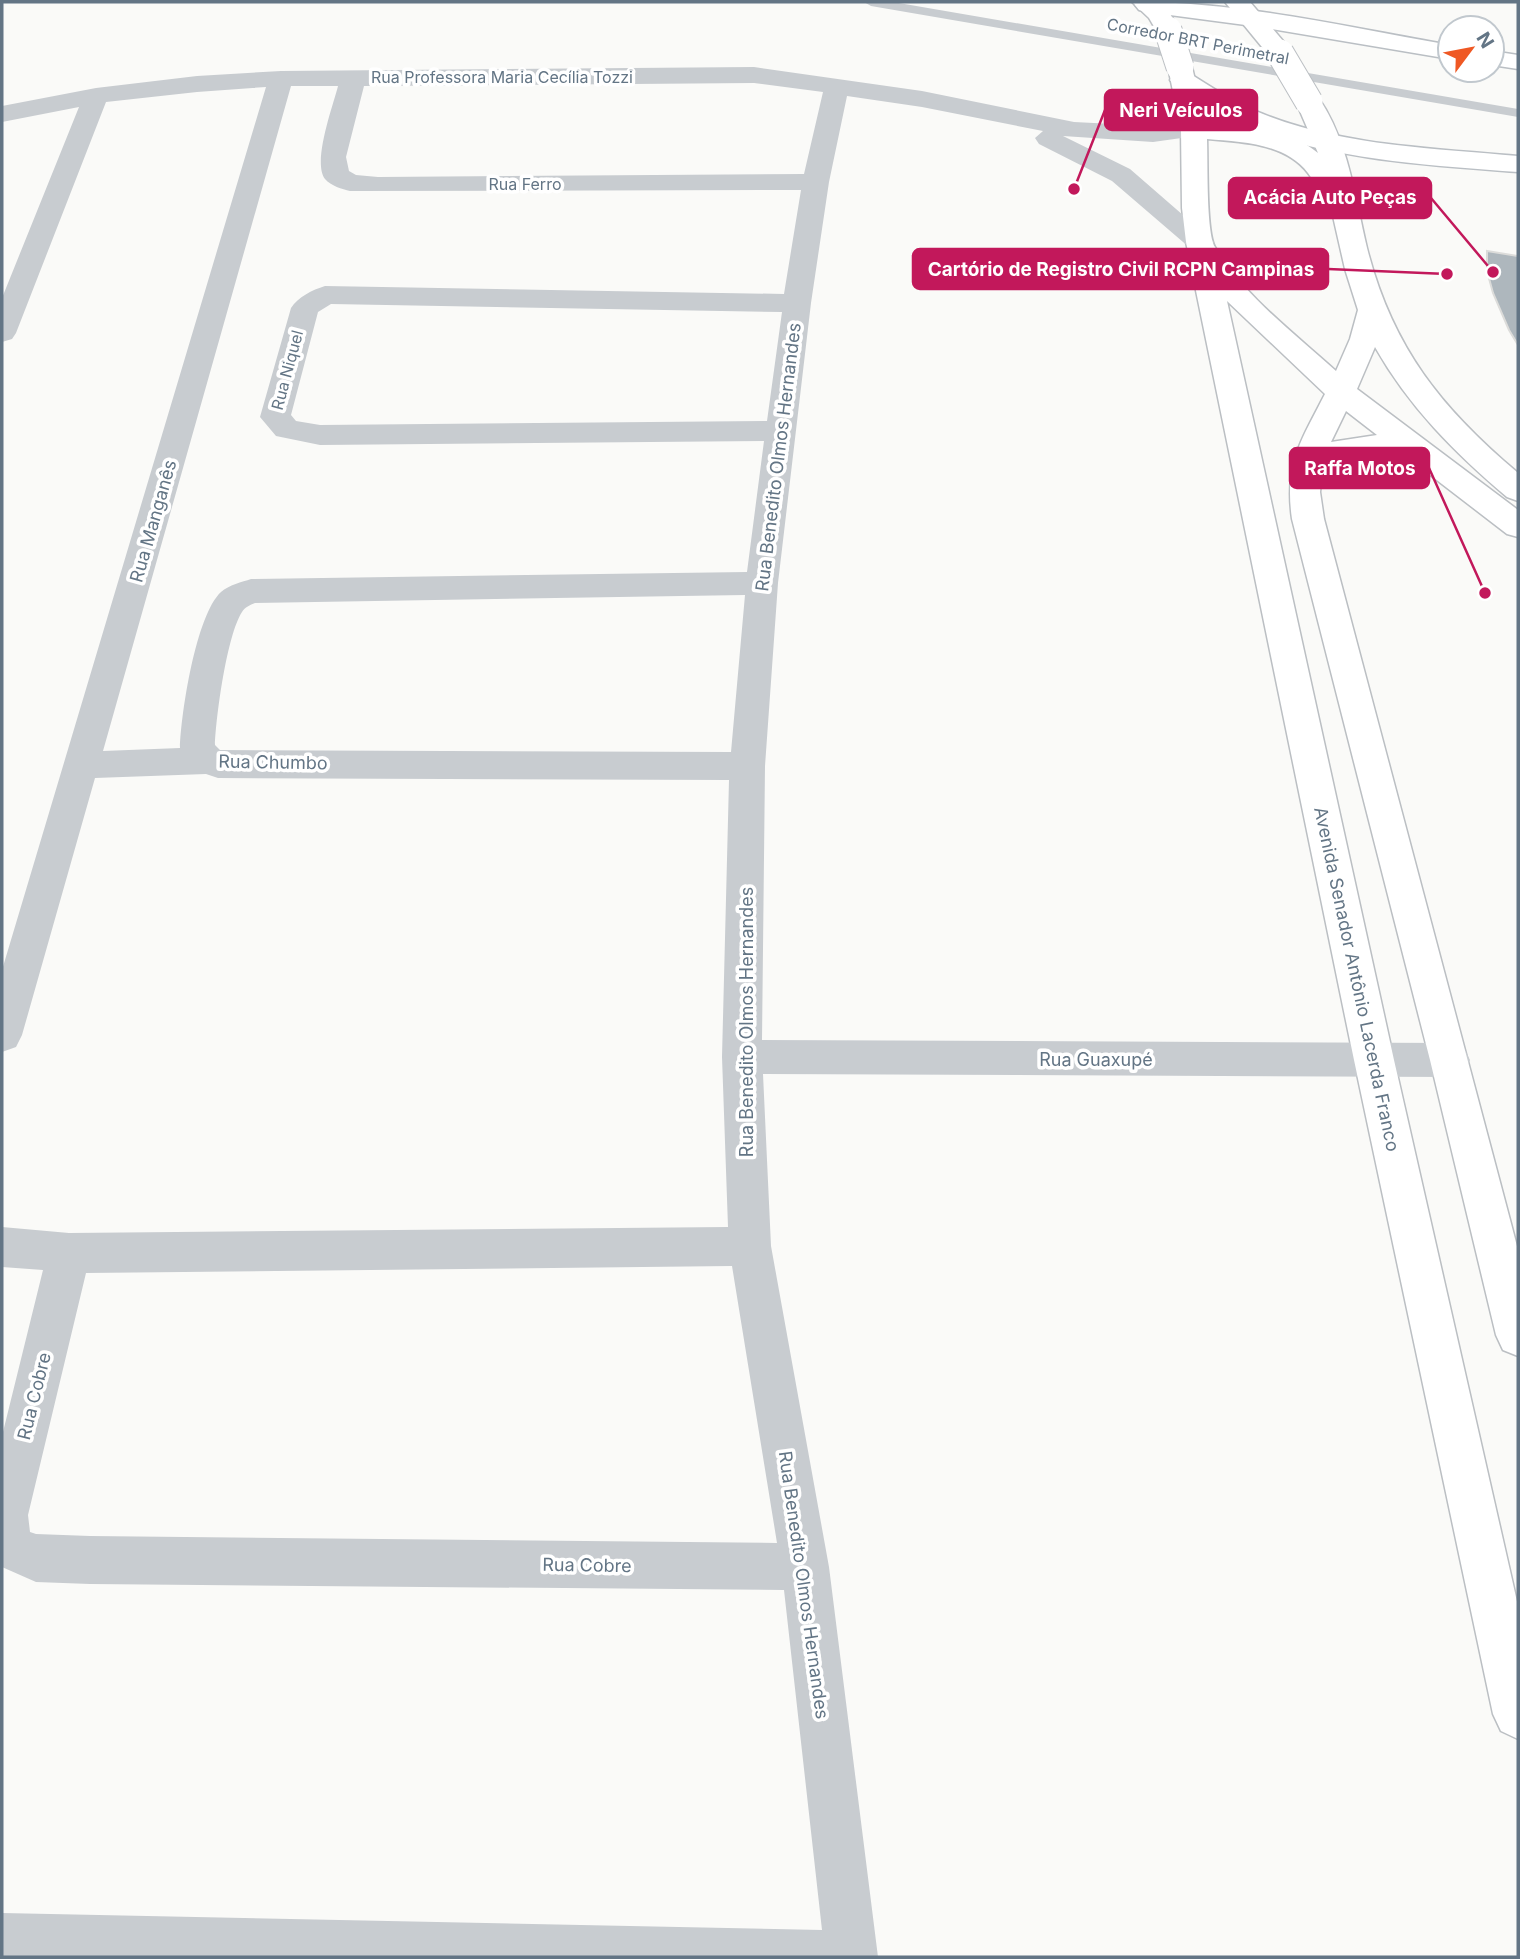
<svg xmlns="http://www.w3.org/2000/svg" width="1520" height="1959" viewBox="0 0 1520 1959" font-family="Inter,sans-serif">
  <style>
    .building { fill: #aeb7bd; stroke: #dcdcda; stroke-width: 2 }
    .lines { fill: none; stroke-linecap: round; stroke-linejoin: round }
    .secondary-casing { stroke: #babfc4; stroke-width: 3 }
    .primary-casing { stroke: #bbbfc3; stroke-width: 3 }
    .lane { fill: #c8ccd0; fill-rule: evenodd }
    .street { fill: #c8ccd0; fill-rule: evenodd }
    .secondary { fill: #fff; fill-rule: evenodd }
    .primary { fill: #fff; fill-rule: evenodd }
    .primary-bridge-casing { stroke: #bbbfc3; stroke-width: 29; stroke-linecap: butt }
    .primary-bridge { stroke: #fff; stroke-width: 27 }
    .labels { text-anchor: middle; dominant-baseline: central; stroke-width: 7; stroke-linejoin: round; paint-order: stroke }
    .far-street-label { font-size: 16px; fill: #637585; stroke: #fff }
    .street-label { font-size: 18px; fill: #637585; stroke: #fff }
    .leader { fill: none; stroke: #c2185b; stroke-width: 2.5 }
    .callout-dot { fill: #c2185b; stroke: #fff; stroke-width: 2.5 }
    .callout { fill: #c2185b; stroke: #c2185b; stroke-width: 2.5 }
    .callout-label { font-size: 19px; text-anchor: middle; font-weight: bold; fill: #fff }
  </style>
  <rect width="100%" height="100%" fill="#fafaf8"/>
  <path class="building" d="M1487 251 1518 256V345L1509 330 1493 293 1487 271Z"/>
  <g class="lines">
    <g class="secondary-casing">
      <g id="secondary">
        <path d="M1137 2C1242 2 1347 27 1450 45V59L1253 26 1147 12 1139 10 1135 5Z"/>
        <path d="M1492 51 1518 55V69L1492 65Z"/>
        <path d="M1183 72 1192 75C1214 89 1237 104 1263 114 1343 146 1433 148 1518 156V172C1427 165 1329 160 1244 125 1219 115 1196 100 1174 85L1170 80 1174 75Z"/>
      </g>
    </g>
    <g class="primary-casing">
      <g id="primary">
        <path d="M1132 2H1158L1167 9 1180 30 1177 35 1168 37 1159 35 1149 18Z"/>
        <path d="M1225 2H1250L1289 48 1292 53 1289 58 1280 60 1271 58Z"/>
        <path d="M1180 60 1189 62 1192 67 1205 123C1242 126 1288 128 1318 153L1296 102 1300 97 1309 94 1318 97C1348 140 1355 197 1367 248 1392 347 1441 408 1518 473V501L1507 497C1455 453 1409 407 1375 347L1357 389 1518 510V537L1507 534 1399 451 1323 464 1320 492 1324 519 1518 1250V1356L1503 1350 1496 1335 1430 1060 1292 519C1284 464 1301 441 1325 394L1227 301 1394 1060 1518 1606V1739L1501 1731 1493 1714 1354 1060 1186 242 1182 208 1181 130 1168 67 1171 62ZM1207 139C1242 142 1285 143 1308 173 1315 182 1318 193 1325 202L1330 203 1345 269 1358 310 1350 339 1336 371C1294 333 1243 295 1215 247 1206 232 1208 160 1207 139ZM1346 411 1377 435 1331 442Z"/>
      </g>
    </g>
    <path class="lane" d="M864 2H893L1518 109V117L871 6Z"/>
    <path class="street" d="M754 67 922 91 1074 122 1153 126 1194 122 1203 125 1207 130 1203 135 1153 142 1063 136 1130 169 1214 242 1210 248 1200 250 1190 248 1112 181 1039 144 1035 138 1043 131 922 107 847 96 829 182 811 303 778 583 765 766 762 1040 1450 1043 1464 1048 1470 1060 1464 1072 1450 1077 763 1074 771 1246 829 1567 878 1957H2V1913L822 1930 784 1590 90 1584 36 1582 2 1567V1436L43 1270 2 1267V1227L69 1233 728 1227 722 1057 729 780 218 778 206 774 95 778 22 1035 16 1047 2 1052V970L266 87 197 92 106 102 16 333 12 339 2 342V298L79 107 2 122V106L96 88 197 76 281 71ZM754 83 823 92 804 174 378 177 356 175 349 171 346 157 364 86ZM291 86H338C333 106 312 162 325 179 331 186 342 189 350 191L801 190 784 294 325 286C312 290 298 297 291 308L260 417 276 436 320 445 764 441 747 572 251 579C242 582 229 585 221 592 196 615 181 713 180 748L103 751ZM331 304 782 312 767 421 320 425 296 421 291 415 318 312ZM745 595 731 752 220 750 215 745C216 716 227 635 242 612 245 607 250 605 255 603ZM732 1266 777 1543 90 1536 36 1534 30 1532 28 1515 86 1273Z"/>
    <use href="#secondary" class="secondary"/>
    <use href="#primary" class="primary"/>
    <g class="primary-bridge-casing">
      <g id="primary-bridge">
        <path d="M1168 30 1180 67"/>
        <path d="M1280 53 1309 102"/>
      </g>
    </g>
    <use href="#primary-bridge" class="primary-bridge"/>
  </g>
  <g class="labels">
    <g class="far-street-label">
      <text transform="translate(1198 41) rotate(11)">Corredor BRT Perimetral</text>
      <text x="502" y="77">Rua Professora Maria Cecília Tozzi</text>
      <text x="525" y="184">Rua Ferro</text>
      <text transform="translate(287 370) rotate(-75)">Rua Niquel</text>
    </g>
    <g class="street-label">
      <text transform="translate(778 457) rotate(-83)">Rua Benedito Olmos Hernandes</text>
      <text transform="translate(153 521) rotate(-74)">Rua Manganês</text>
      <text transform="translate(273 762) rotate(1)">Rua Chumbo</text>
      <text transform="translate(1357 979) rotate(78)">Avenida Senador Antônio Lacerda Franco</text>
      <text transform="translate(746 1022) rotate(-90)">Rua Benedito Olmos Hernandes</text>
      <text x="1096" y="1059">Rua Guaxupé</text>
      <text transform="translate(34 1396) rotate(-76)">Rua Cobre</text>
      <text transform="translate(587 1565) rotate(1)">Rua Cobre</text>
      <text transform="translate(804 1585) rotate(82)">Rua Benedito Olmos Hernandes</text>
    </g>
  </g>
  <path class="leader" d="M1074 189L1105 110M1493 272L1431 198M1447 274L1328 269M1485 593L1429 468"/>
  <g class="callout-dot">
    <circle cx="1074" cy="189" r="7"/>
    <circle cx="1493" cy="272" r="7"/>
    <circle cx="1447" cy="274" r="7"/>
    <circle cx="1485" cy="593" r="7"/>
  </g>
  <g class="callout">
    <rect x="1105" y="90" width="152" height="40" rx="7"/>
    <rect x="1229" y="178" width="202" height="40" rx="7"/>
    <rect x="913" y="249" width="415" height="40" rx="7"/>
    <rect x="1290" y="448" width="139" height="40" rx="7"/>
  </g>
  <g class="callout-label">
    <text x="1181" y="117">Neri Veículos</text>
    <text x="1330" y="204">Acácia Auto Peças</text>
    <text x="1121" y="276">Cartório de Registro Civil RCPN Campinas</text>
    <text x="1360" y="475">Raffa Motos</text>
  </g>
  <rect width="1520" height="1959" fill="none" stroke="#637585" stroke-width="7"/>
  <g transform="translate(1471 49) rotate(58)"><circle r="33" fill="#ffffff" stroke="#c1c8ce" stroke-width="2"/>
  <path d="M0-5L12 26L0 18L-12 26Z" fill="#ef5823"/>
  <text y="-10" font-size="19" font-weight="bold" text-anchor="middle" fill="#637585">N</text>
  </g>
</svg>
